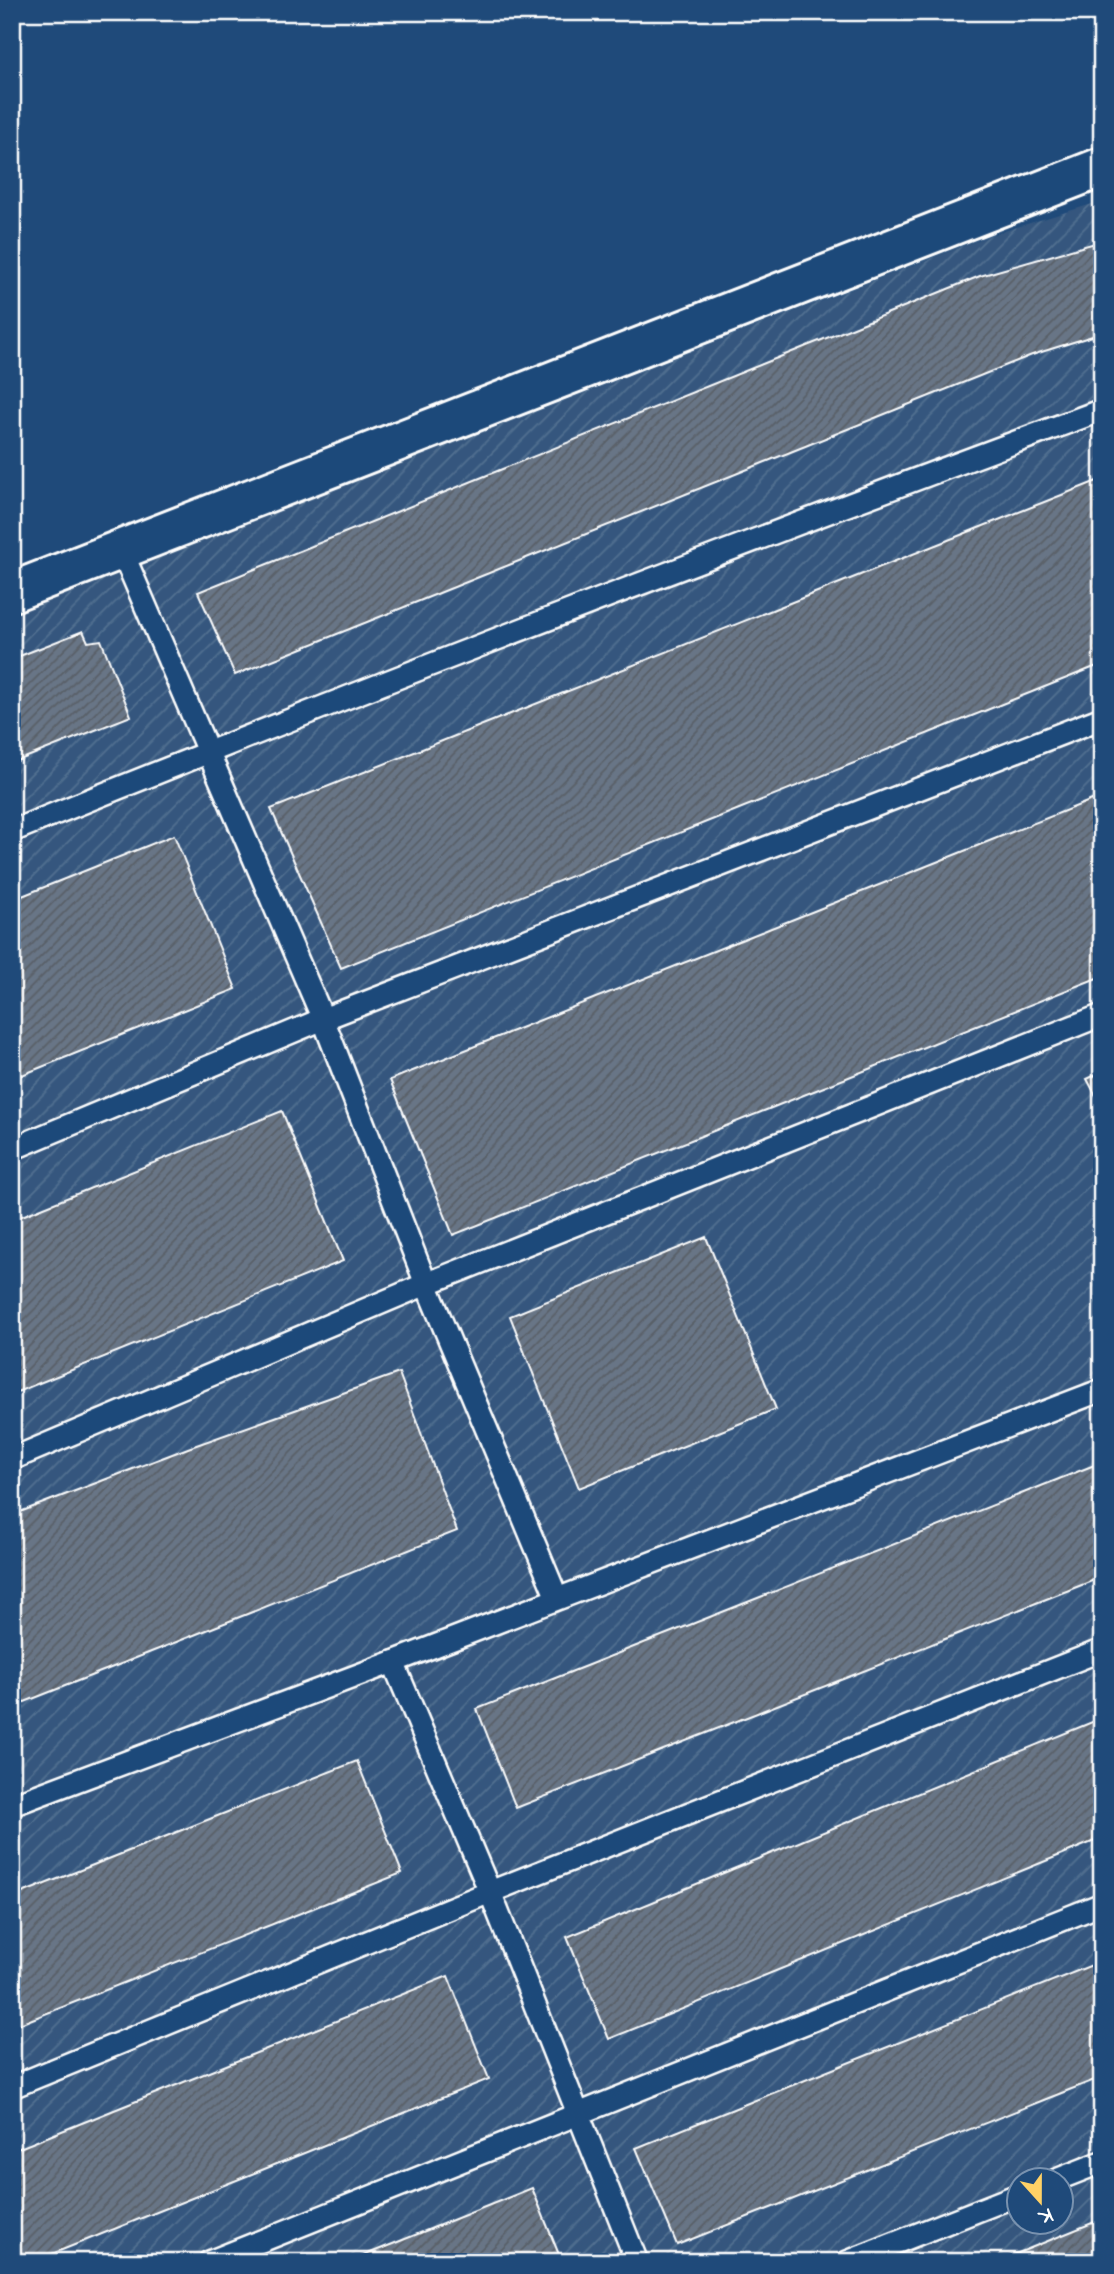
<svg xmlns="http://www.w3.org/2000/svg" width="1114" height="2274" viewBox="0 0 1114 2274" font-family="Mynerve,sans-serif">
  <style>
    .industrial { fill: url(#industrial-furrows); fill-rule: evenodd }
    .building { fill: url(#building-hatch); stroke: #fff; stroke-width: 2 }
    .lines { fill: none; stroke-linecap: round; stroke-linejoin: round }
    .lane-casing { stroke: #fff; stroke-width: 26 }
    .secondary-casing { stroke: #fff; stroke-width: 44 }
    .lane { stroke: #1f4a7a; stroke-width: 21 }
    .secondary { stroke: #1f4a7a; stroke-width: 38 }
  </style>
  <defs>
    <pattern id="industrial-furrows" width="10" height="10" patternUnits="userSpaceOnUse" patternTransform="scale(1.75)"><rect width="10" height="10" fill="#35577e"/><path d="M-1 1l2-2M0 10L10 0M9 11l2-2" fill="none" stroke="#537091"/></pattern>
    <pattern id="building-hatch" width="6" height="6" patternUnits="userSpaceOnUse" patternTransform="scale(1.75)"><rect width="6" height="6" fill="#677586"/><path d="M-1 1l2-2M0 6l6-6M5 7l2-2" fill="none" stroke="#585e66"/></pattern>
  </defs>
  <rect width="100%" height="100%" fill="#1f4a7a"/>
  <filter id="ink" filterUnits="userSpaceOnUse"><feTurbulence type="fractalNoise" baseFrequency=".0143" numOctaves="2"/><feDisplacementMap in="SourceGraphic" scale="14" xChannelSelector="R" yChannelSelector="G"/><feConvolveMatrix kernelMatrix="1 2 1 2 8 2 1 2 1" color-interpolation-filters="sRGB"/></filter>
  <g filter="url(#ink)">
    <path class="industrial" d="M1102 201V2262H12V615L991 235ZM1020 2180H1062V2222H1020Z"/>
    <g class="building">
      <path d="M1102 241V333L1032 355 235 675 198 592 980 276Z"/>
      <path d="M1102 479V664L341 968 271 809Z"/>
      <path d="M83 631 88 642 101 640 131 716 12 763V659Z"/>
      <path d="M1102 796V976L453 1235 390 1080Z"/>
      <path d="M174 835 236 989 12 1079V900Z"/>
      <path d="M1102 1072V1107L1087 1079Z"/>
      <path d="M282 1111 343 1261 12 1394V1220Z"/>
      <path d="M706 1237 776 1409 579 1488 510 1316Z"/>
      <path d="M399 1373 457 1531 12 1707V1515L188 1448Z"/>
      <path d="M1102 1462V1577L516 1808 477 1709Z"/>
      <path d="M1102 1718V1838L609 2039 567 1937Z"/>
      <path d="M357 1761 402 1873 12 2027V1897Z"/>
      <path d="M1102 1961V2077L677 2245 636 2148Z"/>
      <path d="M448 1976 489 2079 32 2262H12V2151Z"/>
      <path d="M532 2188 562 2262H348Z"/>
      <path d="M1102 2219V2262H996Z"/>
    </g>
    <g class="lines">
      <g class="lane-casing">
        <g id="lane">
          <path d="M121 549 323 1019 426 1284 557 1598"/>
          <path d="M12 831C373 685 737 545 1102 410"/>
          <path d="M12 1149 323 1019 1102 718"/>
          <path d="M12 1459 426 1284 1102 1015"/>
          <path d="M393 1662 490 1892 637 2262"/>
          <path d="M12 1805 393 1662 1102 1390"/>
          <path d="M12 2087 490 1892 1102 1650"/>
          <path d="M1056 2180 1102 2162"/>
          <path d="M209 2262 1102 1904"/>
          <path d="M847 2262 1020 2194"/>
        </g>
      </g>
      <g class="secondary-casing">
        <path id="secondary" d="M12 592 1102 167"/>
      </g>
      <use href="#lane" class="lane"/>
      <use href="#secondary" class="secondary"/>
    </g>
  </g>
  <rect width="1114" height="2274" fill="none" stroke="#1f4a7a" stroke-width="42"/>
  <rect x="21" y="21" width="1072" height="2232" fill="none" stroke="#fff" stroke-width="2.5" filter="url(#ink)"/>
  <g transform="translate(1040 2201) rotate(159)"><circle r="33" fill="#1f4a7a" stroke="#7992af" stroke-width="2"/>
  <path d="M0-5L12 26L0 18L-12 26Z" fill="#ffd166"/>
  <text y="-10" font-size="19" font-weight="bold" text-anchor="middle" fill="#ffffff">K</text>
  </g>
</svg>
